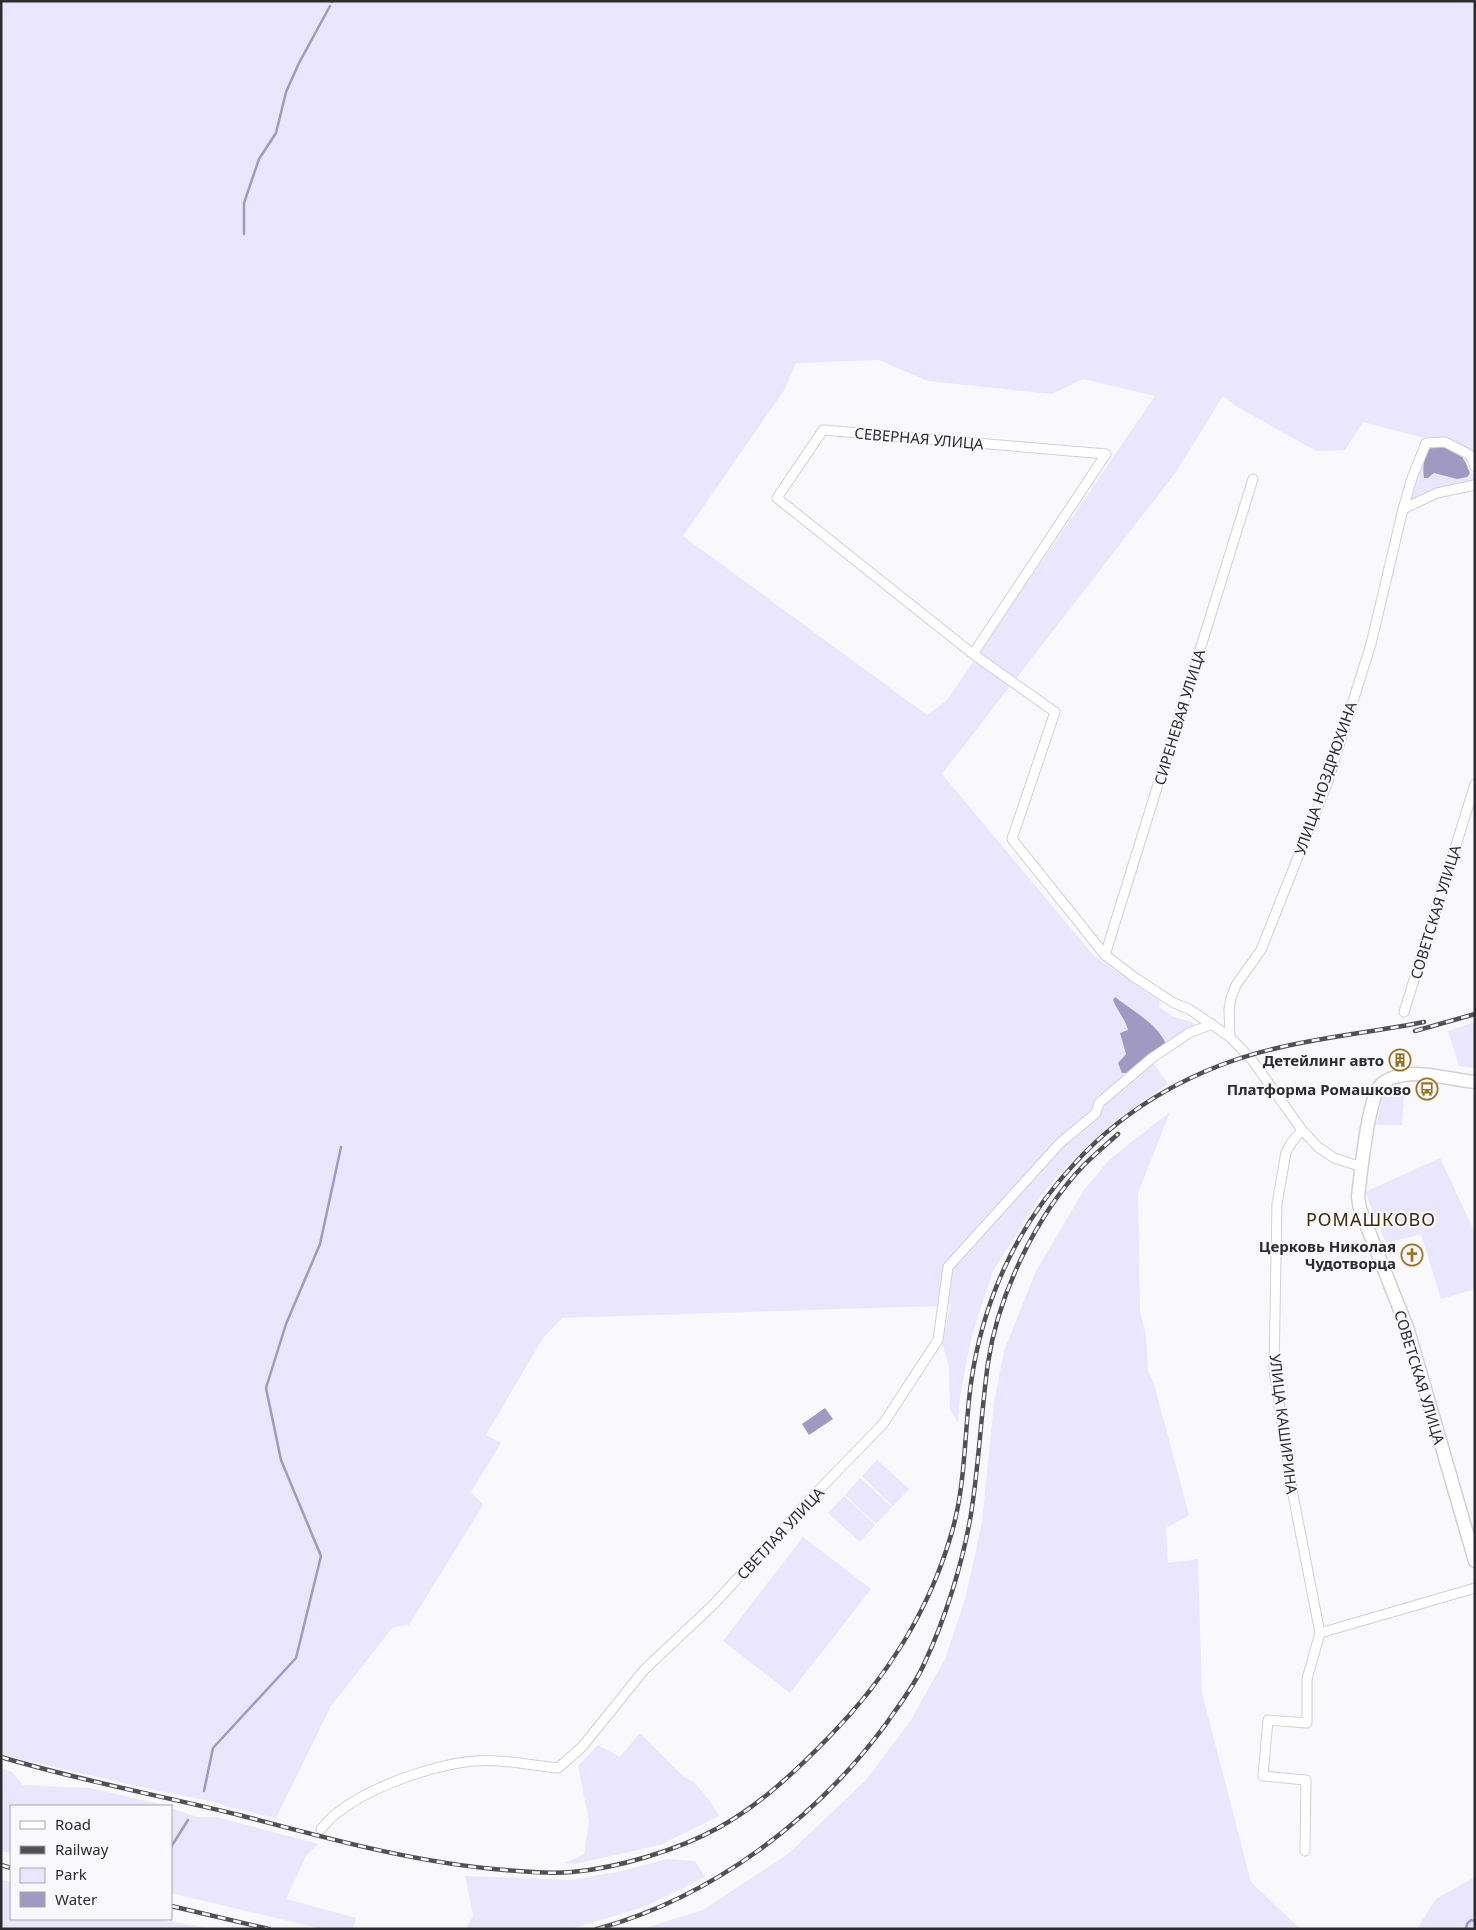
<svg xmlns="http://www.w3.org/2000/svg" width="1476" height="1930" viewBox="0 0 1476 1930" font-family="'Noto Sans',sans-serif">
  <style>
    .green { fill: #e9e6fe; fill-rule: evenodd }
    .water { fill: #a09ac3 }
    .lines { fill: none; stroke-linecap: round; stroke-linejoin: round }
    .stream { stroke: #a09ac3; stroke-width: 2.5 }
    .street-casing { stroke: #d1d0d5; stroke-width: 11 }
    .secondary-casing { stroke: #d1d0d5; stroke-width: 15 }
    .street { stroke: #fff; stroke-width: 9 }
    .secondary { stroke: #fff; stroke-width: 12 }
    .rail-casing { stroke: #515153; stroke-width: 4.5 }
    .rail { stroke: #f9f8fd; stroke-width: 2.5; stroke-dasharray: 8; stroke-linecap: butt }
    .labels { text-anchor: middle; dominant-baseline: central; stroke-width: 4; stroke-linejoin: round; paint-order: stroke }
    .street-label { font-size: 15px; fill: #2c2c2e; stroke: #f9f8fd }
    .poi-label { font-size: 15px; font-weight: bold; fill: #2c2c2e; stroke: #f9f8fd; text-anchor: end }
    .quarter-label { font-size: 18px; letter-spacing: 1px; fill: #3d2b02; stroke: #f9f8fd }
  </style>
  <rect width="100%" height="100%" fill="#f9f8fd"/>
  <g class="green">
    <path d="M1 1H1475V452L1446 438 1421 437 1363 422 1345 450 1316 451 1236 406 1223 396 1176 472 942 774 1094 956 1160 1001 1159 1007 1174 1017 1192 1022 1199 1030 1166 1044 1163 1037 1115 998 1118 1011 1125 1019 1128 1030 1126 1054 1118 1063 1124 1076 1096 1098 1092 1111 1066 1142 1100 1116 1104 1105 1152 1061 1168 1084 1120 1117 1084 1149 1058 1175 1040 1197 993 1271 972 1335 960 1396 958 1423 950 1409 949 1366 942 1343 951 1304 937 1306 562 1318 543 1338 486 1435 501 1443 471 1492 483 1505 409 1625 393 1627 331 1706 276 1818 228 1807 215 1802 159 1791 23 1760 1 1753ZM879 360 928 381 1052 394 1083 379 1155 396 947 700 927 715 683 536 785 389 796 363Z"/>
    <path d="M1424 462 1423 472 1428 478 1434 473C1445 475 1461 483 1470 473L1474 474 1475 482 1408 505Z"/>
    <path d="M1475 1022V1068L1459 1066 1448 1031Z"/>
    <path d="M1383 1094 1404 1096 1402 1125H1376Z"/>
    <path d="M1170 1112 1138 1193 1140 1310 1146 1336 1148 1370 1154 1384 1189 1515 1166 1528 1168 1563 1198 1559 1202 1693 1251 1882 1300 1929H642L703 1910 788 1854 866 1780 911 1720 945 1659 966 1596 982 1522 994 1403 1004 1351 1036 1271 1084 1190 1110 1159Z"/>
    <path d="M1440 1158 1475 1233V1289L1441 1299 1421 1234 1386 1243 1365 1192Z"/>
    <path d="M877 1460 909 1489 893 1506 862 1476Z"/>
    <path d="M860 1478 892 1507 876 1524 845 1495Z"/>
    <path d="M844 1496 875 1525 860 1542 828 1513Z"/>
    <path d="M803 1537 871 1589 790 1693 723 1641Z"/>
    <path d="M640 1733 684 1777 694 1782 710 1801 719 1816 660 1845 575 1864 563 1863 584 1855 589 1821 578 1766 598 1745 620 1757Z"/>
    <path d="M1 1768 12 1772 23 1785 90 1788 168 1806H11V1853L1 1851Z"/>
    <path d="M171 1808 197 1817H216L318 1844 306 1856 286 1899 356 1918 353 1929H322L171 1893Z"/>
    <path d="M667 1859 695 1861 705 1877 644 1907 574 1928 466 1929 473 1916 465 1876 571 1880 622 1871Z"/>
    <path d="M1475 1877V1929H1417L1436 1899Z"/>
    <path d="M1 1880 11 1882V1919H155L213 1929H1Z"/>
  </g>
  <g class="water">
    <path d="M1433 445C1456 450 1462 450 1470 473L1467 477 1457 479 1434 473 1428 478H1424C1422 465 1424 454 1433 445Z"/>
    <path d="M1115 997C1132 1011 1157 1023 1166 1044L1128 1073H1122L1118 1063 1126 1054 1120 1033 1128 1030C1125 1018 1117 1011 1113 1000Z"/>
    <path d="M825 1408 833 1419 809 1435 802 1424Z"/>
  </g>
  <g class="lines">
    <g class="stream">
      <path d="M332 2V1"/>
      <path d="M244 234V203L259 159 276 133 286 92 299 63 330 6"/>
      <path d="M204 1791 213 1748 296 1658 321 1556 281 1460 266 1388 286 1324 320 1244 341 1147"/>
      <path d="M171 1847 188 1820"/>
      <path d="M1466 1929 1467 1924 1471 1920 1475 1921"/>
    </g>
    <g class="street-casing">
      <g id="street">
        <path d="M1403 509 1437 493 1475 485"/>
        <path d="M973 654 1106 454 823 430 777 498 973 654 1055 712 1012 839 1105 955 1134 977 1174 1003 1189 1009 1230 1037 1252 1060 1302 1130 1318 1147 1334 1158 1362 1167"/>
        <path d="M1105 955 1253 479"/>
        <path d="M1404 1012 1475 784"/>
        <path d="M1230 1037 1229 1009 1231 998 1236 985 1261 950 1327 784 1371 644 1403 509 1412 478 1426 443 1445 442 1470 455 1475 467"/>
        <path d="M1302 1130 1292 1142 1286 1152 1277 1204 1274 1370 1293 1495 1320 1633 1307 1679V1723L1268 1720 1263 1776 1306 1780 1305 1851"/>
        <path d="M1320 1633 1475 1588"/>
        <path d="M321 1829C326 1824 331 1817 337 1813 374 1784 451 1757 498 1761 518 1762 538 1766 558 1768L582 1747 644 1670 714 1604 816 1493 883 1424 938 1340 948 1267 1060 1143 1096 1113 1099 1103 1152 1058 1189 1033 1212 1024"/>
      </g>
    </g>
    <g class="secondary-casing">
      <path id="secondary" d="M1475 1082C1454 1080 1434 1074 1414 1074 1403 1074 1385 1078 1379 1087 1367 1106 1361 1173 1358 1197L1360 1209 1408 1330 1475 1561"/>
    </g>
    <use href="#street" class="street"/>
    <use href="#secondary" class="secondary"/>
    <g class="rail-casing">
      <g id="rail">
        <path d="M1415 1031 1475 1014"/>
        <path d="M1 1757C81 1781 163 1796 243 1816 330 1839 416 1863 505 1870 527 1872 550 1874 572 1872 618 1868 678 1850 718 1828 760 1805 796 1771 829 1737 885 1680 929 1611 951 1535 966 1486 964 1433 971 1383 983 1299 1018 1224 1076 1162 1128 1105 1198 1067 1273 1049 1322 1037 1373 1032 1424 1022"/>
        <path d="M1 1865 11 1868"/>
        <path d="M171 1906 269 1929"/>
        <path d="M597 1929C713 1897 815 1820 886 1724 899 1705 915 1685 924 1664 945 1620 963 1562 971 1514 979 1464 981 1413 988 1363 998 1295 1036 1215 1084 1165 1095 1154 1107 1144 1118 1134"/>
      </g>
    </g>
    <use href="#rail" class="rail"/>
  </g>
  <defs>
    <g id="building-ring" transform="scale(1.125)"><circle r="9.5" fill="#f9f8fd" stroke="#9c7522" stroke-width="1.5"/><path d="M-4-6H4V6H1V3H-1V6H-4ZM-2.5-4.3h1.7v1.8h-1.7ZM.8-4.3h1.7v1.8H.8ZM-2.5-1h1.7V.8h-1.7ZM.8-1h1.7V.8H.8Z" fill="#9c7522"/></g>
    <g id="bus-ring" transform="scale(1.125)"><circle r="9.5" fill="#f9f8fd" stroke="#9c7522" stroke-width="1.5"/><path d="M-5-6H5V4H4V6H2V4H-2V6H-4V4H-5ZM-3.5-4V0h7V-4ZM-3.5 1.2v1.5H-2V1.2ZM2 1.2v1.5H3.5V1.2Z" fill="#9c7522"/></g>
    <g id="church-ring" transform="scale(1.125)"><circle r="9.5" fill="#f9f8fd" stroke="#9c7522" stroke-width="1.5"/><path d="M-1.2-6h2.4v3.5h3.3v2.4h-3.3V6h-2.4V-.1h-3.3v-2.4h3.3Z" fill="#9c7522"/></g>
  </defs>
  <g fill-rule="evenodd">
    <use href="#building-ring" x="1400" y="1060"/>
    <use href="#bus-ring" x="1427" y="1089"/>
    <use href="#church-ring" x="1412" y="1255"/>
  </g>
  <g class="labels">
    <g class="street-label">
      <text transform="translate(919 438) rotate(5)">СЕВЕРНАЯ УЛИЦА</text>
      <text transform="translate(1179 717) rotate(-73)">СИРЕНЕВАЯ УЛИЦА</text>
      <text transform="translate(1325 778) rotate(-71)">УЛИЦА НОЗДРЮХИНА</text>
      <text transform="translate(1435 912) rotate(-73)">СОВЕТСКАЯ УЛИЦА</text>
      <text transform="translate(1420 1377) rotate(73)">СОВЕТСКАЯ УЛИЦА</text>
      <text transform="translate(1284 1424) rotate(83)">УЛИЦА КАШИРИНА</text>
      <text transform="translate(780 1533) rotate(-47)">СВЕТЛАЯ УЛИЦА</text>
    </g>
    <g class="poi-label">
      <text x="1384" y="1060">Детейлинг авто</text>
      <text x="1411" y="1089">Платформа Ромашково</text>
      <text x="1396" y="1246">Церковь Николая<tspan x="1396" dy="17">Чудотворца</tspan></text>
    </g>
    <g class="quarter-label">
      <text x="1371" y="1219">РОМАШКОВО</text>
    </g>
  </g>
  <rect width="1476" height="1930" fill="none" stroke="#2c2c2e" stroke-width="5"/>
  <rect x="10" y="1805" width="162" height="115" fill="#f9f8fd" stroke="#a7a6aa"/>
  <rect x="20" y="1821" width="25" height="8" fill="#ffffff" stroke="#a7a6aa"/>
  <text x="55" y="1830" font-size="15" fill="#2c2c2e">Road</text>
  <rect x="20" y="1846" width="25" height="8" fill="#515153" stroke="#a7a6aa"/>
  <text x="55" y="1855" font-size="15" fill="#2c2c2e">Railway</text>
  <rect x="20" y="1868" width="25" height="15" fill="#e9e6fe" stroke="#a7a6aa"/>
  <text x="55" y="1880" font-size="15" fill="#2c2c2e">Park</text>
  <rect x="20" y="1892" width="25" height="15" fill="#a09ac3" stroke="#a7a6aa"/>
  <text x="55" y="1905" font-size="15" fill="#2c2c2e">Water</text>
</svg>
